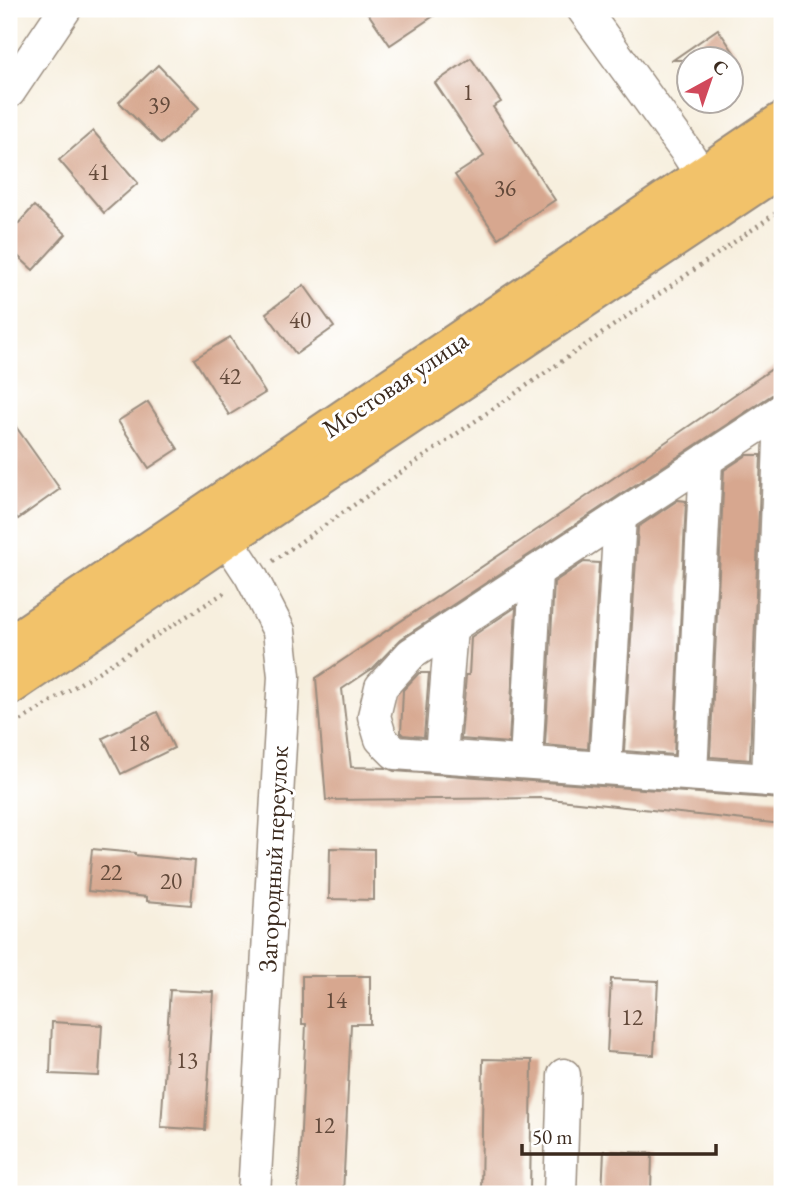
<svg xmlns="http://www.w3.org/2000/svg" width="791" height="1203" viewBox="0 0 791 1203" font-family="'EB Garamond',serif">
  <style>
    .building { fill: #d7a78f }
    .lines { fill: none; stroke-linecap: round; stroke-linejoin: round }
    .minor-casing { stroke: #998c7e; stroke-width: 35 }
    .major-casing { stroke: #998c7e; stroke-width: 42 }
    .path { stroke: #998c7e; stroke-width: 4.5; stroke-dasharray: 2 5; stroke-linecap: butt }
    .minor { stroke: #fff; stroke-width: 32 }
    .major { stroke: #f2c26a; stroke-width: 38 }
    .labels { text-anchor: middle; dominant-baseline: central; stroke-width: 6; stroke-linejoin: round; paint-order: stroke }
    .number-label { font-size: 23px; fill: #62493a }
    .street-label { font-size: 26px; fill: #3b2a1e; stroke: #fff }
  </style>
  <rect width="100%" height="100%" fill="#fff"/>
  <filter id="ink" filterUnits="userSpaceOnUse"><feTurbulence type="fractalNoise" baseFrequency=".0143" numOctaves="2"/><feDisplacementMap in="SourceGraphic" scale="14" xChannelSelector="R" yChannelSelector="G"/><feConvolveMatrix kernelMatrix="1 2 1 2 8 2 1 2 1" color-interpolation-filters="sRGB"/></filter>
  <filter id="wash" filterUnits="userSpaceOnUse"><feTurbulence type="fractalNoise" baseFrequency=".00686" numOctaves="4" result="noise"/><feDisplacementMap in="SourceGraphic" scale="28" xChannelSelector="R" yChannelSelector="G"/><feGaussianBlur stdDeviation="1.57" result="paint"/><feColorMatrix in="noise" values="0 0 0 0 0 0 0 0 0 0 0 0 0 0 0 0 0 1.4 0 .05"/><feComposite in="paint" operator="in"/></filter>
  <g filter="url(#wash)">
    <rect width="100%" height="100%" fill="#f7efde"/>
    <g id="blocks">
      <g class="building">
        <path d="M365 9H444L390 45Z"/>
        <path d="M718 29 739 60H673Z"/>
        <path d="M471 58 501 102 493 107 555 200 498 238 455 175 484 156 435 83Z"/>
        <path d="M158 65 199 108 161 144 119 102Z"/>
        <path d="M93 131 138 183 104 213 59 160Z"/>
        <path d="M34 206 66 234 33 270 9 248V234Z"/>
        <path d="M304 285 334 327 296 354 266 313Z"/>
        <path d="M230 337 265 393 229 415 194 359Z"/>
        <path d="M782 362V392L772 395 401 639 373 668 342 689 351 767 387 768 394 771 782 799V824L541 798 326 800 316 678 577 503Z"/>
        <path d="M148 402 178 449 149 468 118 421Z"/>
        <path d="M9 417 60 489 18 519 9 507Z"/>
        <path d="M747 455H761L750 760 710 757 724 470Z"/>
        <path d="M678 500 686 501 674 755 624 751 638 527Z"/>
        <path d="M584 562 599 563 588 749 545 745 554 582Z"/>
        <path d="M516 607 509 743 461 739 466 675H469L471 637Z"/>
        <path d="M419 673H429L424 737 403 735 401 733 403 690Z"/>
        <path d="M157 712 174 748 121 774 103 738Z"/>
        <path d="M330 848 374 849V900L329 899Z"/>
        <path d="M92 849 135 853V855L195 861 191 905 147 901V897L88 891Z"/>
        <path d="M302 976H370V1024H351L343 1194H298L306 1024H302Z"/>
        <path d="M611 979 658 981 654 1055 607 1052Z"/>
        <path d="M170 990 214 992 205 1130 161 1127Z"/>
        <path d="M52 1022 102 1025 99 1076 50 1074Z"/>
        <path d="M483 1059 532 1060 530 1194H481Z"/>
        <path d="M604 1151 652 1153 651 1194H602Z"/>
      </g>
    </g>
  </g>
  <g filter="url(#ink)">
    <use href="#blocks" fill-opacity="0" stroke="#998c7e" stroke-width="2"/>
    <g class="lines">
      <g class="minor-casing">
        <g id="minor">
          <path d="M583 9 686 151 714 194"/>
          <path d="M9 92 65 9"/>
          <path d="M782 410 411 654 381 687 374 716 381 739 395 753 782 781"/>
          <path d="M226 538 251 576 279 631 284 676 254 1194"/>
          <path d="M441 756 451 628"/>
          <path d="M526 762 536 572"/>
          <path d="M605 768 620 517"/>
          <path d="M691 774 706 460"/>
          <path d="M768 780 781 411"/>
          <path d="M560 1194 564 1075"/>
        </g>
      </g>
      <g class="major-casing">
        <g id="major">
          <path d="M9 646 782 122"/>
          <path d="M9 686 226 538 782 166"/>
        </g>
      </g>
      <g class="path">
        <path d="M273 561 782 209"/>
        <path d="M9 728 227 591"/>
      </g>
      <use href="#minor" class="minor"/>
      <use href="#major" class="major"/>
    </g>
  </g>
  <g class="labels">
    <g class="number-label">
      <text x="468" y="92">1</text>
      <text x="159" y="105">39</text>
      <text x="99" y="172">41</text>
      <text x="505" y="188">36</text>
      <text x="300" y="320">40</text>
      <text x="230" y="376">42</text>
      <text x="139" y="743">18</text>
      <text x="111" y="872">22</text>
      <text x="171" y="881">20</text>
      <text x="336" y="1000">14</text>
      <text x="632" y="1017">12</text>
      <text x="187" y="1060">13</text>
      <text x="324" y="1125">12</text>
    </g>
    <g class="street-label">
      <text transform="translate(395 384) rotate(-34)">Мостовая улица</text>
      <text transform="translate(273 859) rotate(-87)">Загородный переулок</text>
    </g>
  </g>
  <rect width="791" height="1203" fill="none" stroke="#fff" stroke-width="35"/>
  <g transform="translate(710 80) rotate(40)"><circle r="33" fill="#ffffff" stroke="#b1aaa5" stroke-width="2"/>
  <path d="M0-5L12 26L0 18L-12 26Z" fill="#d1495b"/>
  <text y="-10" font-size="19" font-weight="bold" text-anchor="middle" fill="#3b2a1e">С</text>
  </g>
  <path d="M522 1144v10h194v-10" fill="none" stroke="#3b2a1e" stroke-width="3.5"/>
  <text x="532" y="1144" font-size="21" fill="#3b2a1e" stroke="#ffffff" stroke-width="5" paint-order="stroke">50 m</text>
</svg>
